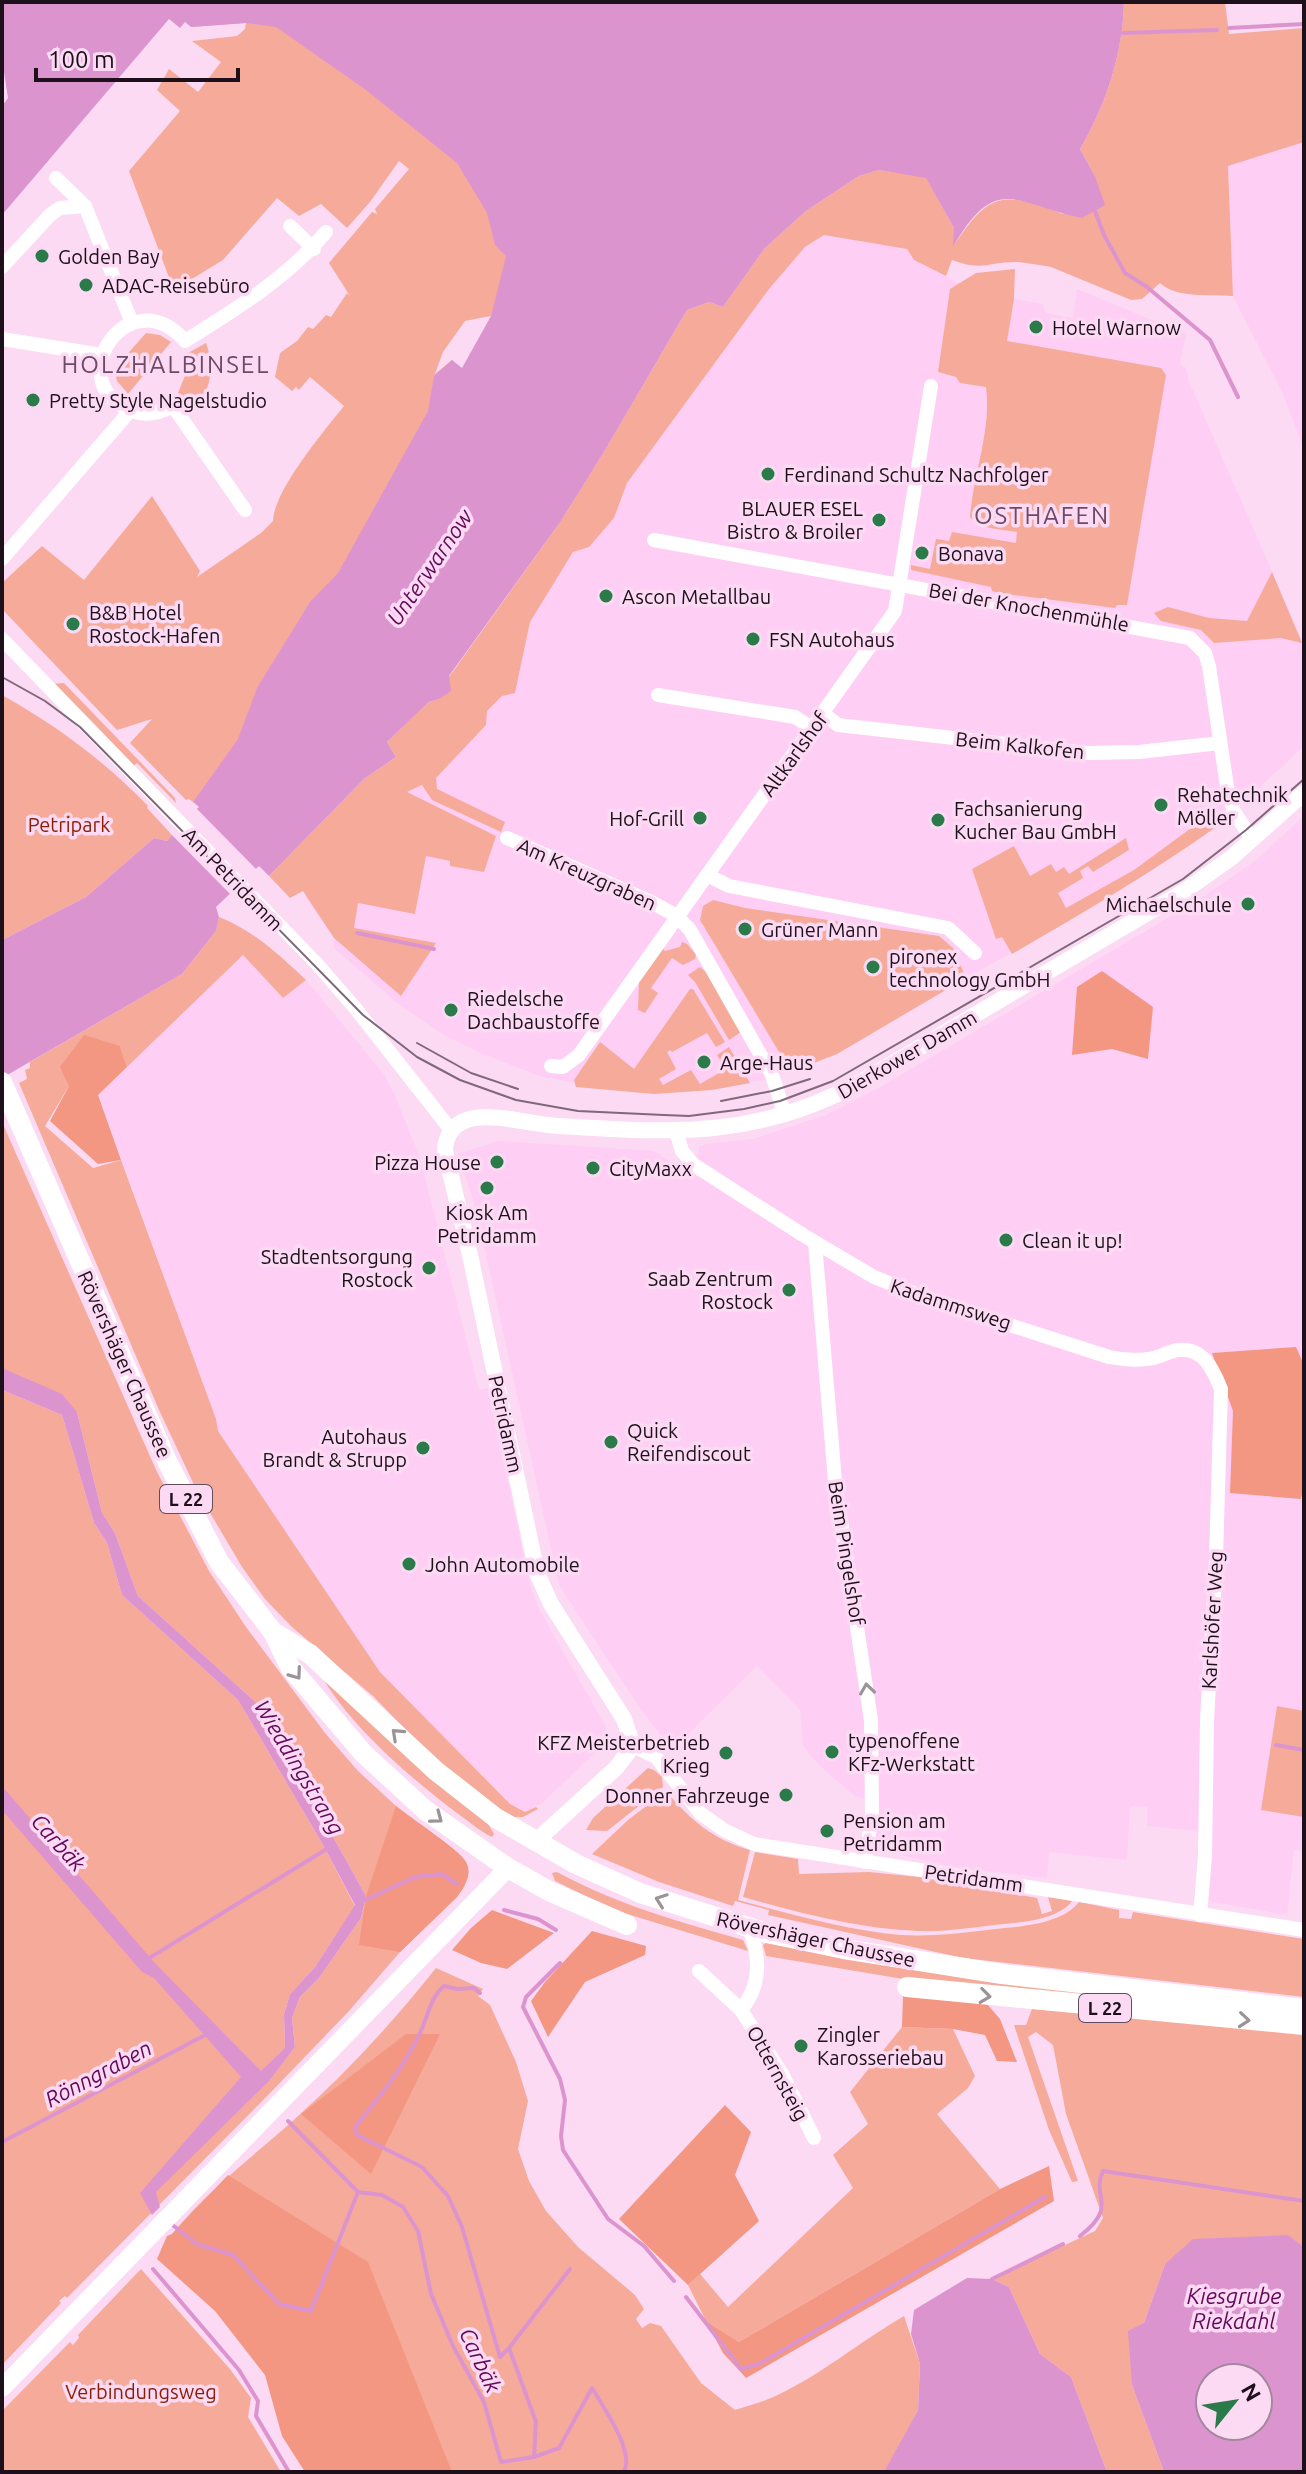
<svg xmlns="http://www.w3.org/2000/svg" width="1306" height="2474" viewBox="0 0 1306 2474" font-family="Ubuntu,sans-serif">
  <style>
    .built { fill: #fecef4 }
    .green { fill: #f6ab9a }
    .forest { fill: #f39782 }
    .water { fill: #dc94cf; fill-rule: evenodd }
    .pier { fill: #fcdaf4 }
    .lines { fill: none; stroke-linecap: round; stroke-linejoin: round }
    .stream { stroke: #dc94cf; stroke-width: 4 }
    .minor { stroke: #fff; stroke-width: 14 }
    .tertiary { stroke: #fff; stroke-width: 16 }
    .secondary { stroke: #fff; stroke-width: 18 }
    .primary { stroke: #fff; stroke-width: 20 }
    .tram { stroke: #7f687a; stroke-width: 2 }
    .oneway { stroke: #9a9398 }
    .poi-dot { fill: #2b7a4a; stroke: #fcdaf4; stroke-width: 3 }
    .labels { text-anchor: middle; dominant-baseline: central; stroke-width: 7; stroke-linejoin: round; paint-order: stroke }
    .shield { fill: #fcdaf4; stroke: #614d5c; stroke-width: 2 }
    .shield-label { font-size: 18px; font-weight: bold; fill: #1e101b }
    .poi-label { font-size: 20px; fill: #1e101b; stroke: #fcdaf4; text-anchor: start }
    .street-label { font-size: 20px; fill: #1e101b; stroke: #fcdaf4 }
    .park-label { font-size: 20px; fill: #891e05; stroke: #fcdaf4 }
    .water-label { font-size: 22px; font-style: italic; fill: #620959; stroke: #fcdaf4 }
    .quarter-label { font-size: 24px; letter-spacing: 2px; fill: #6d4a66; stroke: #fcdaf4 }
  </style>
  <rect width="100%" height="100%" fill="#fcdaf4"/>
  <g class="built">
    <path d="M1304 142V449L1283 394 1233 296 1228 165Z"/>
    <path d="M824 235 907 249 915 260 964 286 986 288 1014 282 1013 299 1043 304 1045 313 1073 318 1077 289 1186 334 1180 364 1186 368 1188 379 1304 645V746L1250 796 1191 844 1151 871 837 1054 766 1080 687 1090 598 1087 542 1077 478 1052 442 1034 397 1003 334 948V938L305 897 393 798 422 785 486 726 487 711 502 696 515 693 530 622 573 552 589 547 614 518 627 483 769 289 805 247Z"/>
    <path d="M1304 816V1711L1278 1706 1261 1810 1304 1817V1851L1294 1850 1287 1915 1209 1901 1213 1836 1197 1831 1147 1826V1807L1130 1806 1127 1860 1049 1852 1047 1878 954 1867 875 1849 877 1800 856 1797 820 1766 803 1746 800 1710 757 1666 672 1750 640 1708 559 1585 476 1209 458 1154 499 1141 654 1151 675 1165 699 1154V1147L705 1144 753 1139 826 1115 882 1086 1197 901 1255 861Z"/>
    <path d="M243 955 283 998 306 980 383 1073 396 1098 420 1158 479 1390 488 1388 530 1585 539 1609 606 1727 607 1737 603 1745 541 1804 525 1812 510 1804 380 1672 218 1431 216 1419 98 1095Z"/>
  </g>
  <g class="green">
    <path d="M1124 2H1225L1229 34 1304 28V142L1228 166 1233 296C1211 294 1177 299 1160 283L1142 299 1131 300 1051 267C1040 265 1028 263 1018 262 989 261 984 272 952 260L946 276 914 260 907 249 824 235 805 247 769 289 627 483 614 518 589 547 573 552 530 622 515 693 502 696 487 711 486 725 436 778 437 789 505 822 501 832 432 800 422 785 407 792 496 836 484 872 450 866V861L426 856 415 914 358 903 354 928 436 943 401 996 334 938 303 891 290 898 269 876 364 779 396 757 387 742 429 702 439 699 449 677 561 521 604 452 687 310 709 302 723 307 765 248 806 211 859 176 879 170 926 177 954 228V245C990 191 1003 191 1063 214L1095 176 1080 149C1106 105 1123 53 1124 2Z"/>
    <path d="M233 17 269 21 449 147 525 232 491 316 465 321 443 352 435 374 452 360 461 369 236 766 193 802 189 799 186 800 130 743 152 719 117 730 2 609V583L42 546 84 580 152 496 200 571 197 577 261 533 273 521C274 490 324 431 344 406L310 377 299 390 296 387 292 391 275 377 280 353 297 341 308 327 313 329 326 315 331 317 347 293 350 296 329 263 372 212 377 214 375 209 409 169 399 161 370 202 347 228 321 204 299 216 277 198 223 260 182 285 170 280 129 171 180 111 157 90 169 69 198 92 221 62 192 41 237 36 245 29 246 23 191 27Z"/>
    <path d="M1015 269 1014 299 1007 341 1161 368 1166 375 1127 605H1117L1115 608 999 593 992 591 991 587 911 570V565L930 569 936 539 949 541 952 532 1016 543 1017 532C1002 529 980 530 970 517 973 474 992 430 986 387L960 383 956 377 938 372 950 289 976 273Z"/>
    <path d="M146 333 160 335 171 342 128 394 117 381 114 369Z"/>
    <path d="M206 343C215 367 211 391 194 410L178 393 187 371 186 354Z"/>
    <path d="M1272 572 1302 643 1281 638 1214 643 1201 630 1161 621 1154 613 1168 607 1209 618 1247 621Z"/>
    <path d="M64 683 175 798 176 803 137 763 133 766 51 684Z"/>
    <path d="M2 695C59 727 104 761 148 806L147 808 172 835 167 841 154 838 86 897 2 940Z"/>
    <path d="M1213 812 1219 825C1153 872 1083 913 1012 954L1002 937 996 939 972 869 1014 846 1030 876 1051 864 1056 872 1064 867 1069 874 1126 838 1129 850 1093 872 1088 866 1080 871 1083 878 1058 893 1066 908 1134 870Z"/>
    <path d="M713 900 745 908 939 936 953 948 966 978 837 1054 791 1072 700 920 703 906Z"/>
    <path d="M219 917C254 931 278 954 306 980L283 998 243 955 127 1067 120 1046 69 1086 45 1126 93 1168 121 1160 216 1419 218 1431 380 1672 510 1804 525 1812 536 1807 538 1809 523 1817H514L494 1808 432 1757 374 1697 292 1627 265 1599 242 1567 196 1489 159 1410 19 1083 27 1079 25 1070 30 1068V1062L182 974 216 931Z"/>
    <path d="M682 942 687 944 696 955 695 959 683 965 672 958 651 988 658 993 645 1013 638 1010 639 980 662 948 665 951 680 947Z"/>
    <path d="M700 967 706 972 741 1032 729 1040 695 982 688 975Z"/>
    <path d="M690 989H693L725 1042 716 1047 707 1033 672 1052 670 1050 667 1052 676 1069 659 1079 663 1085 691 1070 700 1084 726 1069 717 1055 729 1047 750 1083 712 1090 654 1094 576 1087 574 1080 600 1042 634 1069Z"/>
    <path d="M2 1122 157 1472 209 1571 246 1627 325 1733 358 1771 396 1806 457 1852 466 1862 468 1875 464 1887 457 1897 400 1952 349 2011 274 2089 67 2298 65 2296 59 2301 61 2303 2 2365V1390L62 1415 94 1523 107 1543 122 1595 238 1700 323 1845 355 1906 315 1967 290 1994 284 2014 285 2048 269 2080 295 2047 292 2018 300 1997 319 1978 361 1918 366 1896 261 1707 138 1596 115 1533 102 1513 77 1412 2 1368Z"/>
    <path d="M324 1680 486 1820 494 1834 492 1837C481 1832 471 1823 461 1816 415 1782 353 1729 324 1680Z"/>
    <path d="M1277 1706 1304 1711V1817L1261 1810Z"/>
    <path d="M648 1768 654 1770 662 1777 663 1787 607 1831 586 1830 593 1818Z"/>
    <path d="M666 1791C690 1820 714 1840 750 1850L738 1900C791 1914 846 1930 901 1935 935 1937 970 1932 1005 1928 1027 1926 1064 1922 1079 1902L1119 1910V1918L1131 1919 1133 1912 1304 1939V1997L963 1958 768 1915 769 1910 735 1901 733 1906 659 1882 592 1854 628 1820Z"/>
    <path d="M755 1852 798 1859 799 1874 869 1872 919 1877 1037 1898 1042 1914 1052 1911 1048 1897 1072 1901C1059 1919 1024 1922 1004 1924 975 1927 947 1932 918 1931 860 1929 799 1913 743 1897Z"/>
    <path d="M557 1872C615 1904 680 1922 743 1940L748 1951 614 1910 555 1881 552 1873Z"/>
    <path d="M766 1943 923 1970 1304 2013 909 1980 766 1956 763 1945Z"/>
    <path d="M436 1968 483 1989 478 1996 490 2005 516 2062 528 2101 518 2149 529 2181 546 2211 578 2247 635 2295 644 2309 636 2319 642 2328 650 2323 661 2326 701 2383 735 2410C747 2406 759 2403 771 2398 819 2377 859 2342 904 2316L920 2364 918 2410 886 2471 316 2472 261 2356 161 2249C197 2197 251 2159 297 2117 348 2071 394 2021 436 1968Z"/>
    <path d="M1032 2009 1304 2032V2247L1287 2235 1165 2264 1144 2323 1132 2385 1164 2472H1107L1071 2377 1040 2354 1009 2287 992 2279 1095 2231 1103 2218 1066 2114 1053 2045 1036 2032 1028 2037 1078 2181 1072 2182 1049 2130 1014 2025H1026Z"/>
    <path d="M902 2027 953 2029 975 2076 968 2088 937 2114 1000 2189 739 2342 706 2321 688 2285 700 2274 728 2307 853 2188 833 2155 868 2124 850 2092Z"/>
    <path d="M141 2269 230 2369 251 2398 248 2417 281 2472H2V2411L70 2342 73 2345 79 2338 78 2335Z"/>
  </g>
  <g class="forest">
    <path d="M1102 971 1153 1007 1148 1059 1112 1049 1072 1055 1077 987Z"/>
    <path d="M84 1035 120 1046 127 1067 98 1095 121 1160 98 1164 50 1121 69 1086 60 1067Z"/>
    <path d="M1296 1347 1304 1365V1485L1301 1499 1230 1493 1233 1411 1212 1353Z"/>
    <path d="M396 1806C410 1818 459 1849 466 1862 473 1875 464 1887 457 1897L400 1952 359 1945 366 1896Z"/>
    <path d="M492 1910 554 1933 507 1969 481 1963 452 1950 471 1928Z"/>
    <path d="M592 1931 646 1946 645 1955 585 1982 548 2037 531 2001 545 1982Z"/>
    <path d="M903 1996 987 2004 1000 2019 1017 2062 997 2061 985 2035 953 2029 902 2027Z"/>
    <path d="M406 2034H440L371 2174 301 2114Z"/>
    <path d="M725 2105 751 2132 735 2175 759 2221 688 2285 619 2219Z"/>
    <path d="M1049 2166 1054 2201 746 2378 723 2353 706 2321 739 2342 1000 2189Z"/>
    <path d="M228 2175 368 2262 452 2472H305L282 2436 265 2375 215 2311 157 2259 167 2236 172 2234Z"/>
  </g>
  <g class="water">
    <path d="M2 2H1124C1123 53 1106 105 1080 149L1095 176 1105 205 1082 218C1016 205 997 171 953 247L954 228 926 178 879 170 859 176 806 211 765 248 723 307 709 302 687 310 604 452 561 521 449 676 451 691 439 699 429 702 387 742 396 757 364 779 269 876 259 866 216 907 219 917 216 931 182 974 2 1078V940L86 897 154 838 167 841 188 816 199 807 193 802 238 739 257 688 310 602 338 573 428 411 434 376 452 360 462 368 491 316 506 256 495 245 487 213 457 163 366 90 276 27 246 23 191 27 185 22 180 28 169 19 2 215V106L8 98 2 59Z"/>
    <path d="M2 1368 62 1394 77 1412 102 1513 115 1533 138 1596 261 1707 366 1896 361 1918 319 1978 300 1997 292 2018 295 2047 269 2081 156 2192 160 2207 152 2215 140 2193 241 2077 154 1978 142 1972 2 1810V1786L154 1962 261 2071 285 2048 284 2014 290 1994 315 1967 355 1905 323 1845 238 1700 122 1595 107 1543 94 1523 62 1415 2 1390Z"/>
    <path d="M1288 2235 1304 2247V2472H1164L1132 2385 1128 2331 1144 2323 1165 2264 1193 2239ZM1258 2378V2426H1210V2378Z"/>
    <path d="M967 2278 992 2279 1009 2287 1040 2354 1071 2377 1107 2472H884L918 2410 920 2364 911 2334 914 2310Z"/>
  </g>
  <path class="pier" d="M196 808 259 872 233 897 170 833Z"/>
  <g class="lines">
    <g class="stream">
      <path d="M1229 28 1304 24"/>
      <path d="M1123 33 1217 30"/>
      <path d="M1095 211 1104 235 1125 273 1147 287 1210 340 1238 397"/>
      <path d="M357 933 434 949"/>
      <path d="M1276 1745 1304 1750"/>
      <path d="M363 1901 415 1877 442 1874 457 1884"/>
      <path d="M504 1910 538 1919 556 1930"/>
      <path d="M146 1960 330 1847"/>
      <path d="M560 1963 526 1997 523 2007 560 2079 565 2100 561 2136 563 2150 608 2219 644 2246 674 2281"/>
      <path d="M480 1993 474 1988 457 1989 444 1986C429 1999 428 2018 419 2035 403 2069 378 2098 355 2127L357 2135 422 2167 448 2196 462 2227 500 2357 509 2348"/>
      <path d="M288 2121 358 2192 382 2195 403 2207 418 2231 431 2294 453 2346 484 2402 501 2462 534 2457 559 2448 592 2388C603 2407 635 2451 624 2472"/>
      <path d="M2 2142 209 2033"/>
      <path d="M170 2223 197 2244 233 2255 279 2304 311 2311 358 2192"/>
      <path d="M1080 2236C1120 2205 1090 2197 1103 2171L1304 2201"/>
      <path d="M153 2269 239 2370 258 2401 256 2416 289 2472"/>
      <path d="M992 2279 1063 2244"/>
      <path d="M686 2297 741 2369 759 2364 1045 2197"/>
      <path d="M534 2457 536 2422 509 2348 570 2269"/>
    </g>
    <g class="minor">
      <path d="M56 178 85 206 132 323"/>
      <path d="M290 226 314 249"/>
      <path d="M2 267 50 215 60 208 85 206"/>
      <path d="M2 339 102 355"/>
      <path d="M245 510 173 406C158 414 141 417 125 408 63 375 131 279 185 341 236 309 287 278 326 232"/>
      <path d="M654 540 1190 638 1205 653 1209 666 1228 793 1234 812 1252 839"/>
      <path d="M2 559 130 411"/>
      <path d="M2 639 317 964 356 1009 451 1130"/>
      <path d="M658 695 795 717 813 729"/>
      <path d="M824 714 838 725 1087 753 1139 752 1220 743"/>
      <path d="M507 838 653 903 677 916 690 930 772 1075 785 1115"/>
      <path d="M707 875 729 886 948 928 975 953"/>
      <path d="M551 1066 563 1067 579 1055 895 611 931 386"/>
      <path d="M676 1131 682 1151 694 1165 803 1235 874 1277 926 1298 1109 1357C1124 1360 1139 1361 1154 1358 1162 1356 1170 1351 1178 1350 1203 1347 1213 1369 1221 1389L1216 1559 1207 1721 1205 1856 1200 1915"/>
      <path d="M815 1243 835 1481 871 1720 872 1814 865 1862"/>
      <path d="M633 1746 656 1757 700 1813 724 1830 754 1844 1304 1930"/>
      <path d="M749 1927C760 1957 762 1984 741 2010L782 2074 814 2138"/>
      <path d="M699 1971 741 2010"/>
    </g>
    <path class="tertiary" d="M535 1842 616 1768 633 1746 624 1719 551 1604 537 1573 470 1255 445 1151C445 1134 456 1121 474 1118 501 1114 532 1125 559 1126 673 1133 757 1139 861 1082L1183 892 1231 858 1304 793"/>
    <path class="secondary" d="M2 2388 508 1868"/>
    <g class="primary">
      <path d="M2 1082 166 1459 219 1562 273 1632 290 1667 363 1753 425 1810 508 1868 549 1891 627 1925"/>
      <path d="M273 1632 310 1654 436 1771 496 1818 576 1864 640 1893 767 1933 844 1949 1002 1974 1304 2009"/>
      <path d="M907 1987 1304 2025"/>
    </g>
    <g class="tram">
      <path d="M2 677 45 701 80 727 363 1015 417 1057 460 1080 516 1100 578 1111 664 1115 689 1116 744 1109 780 1101 833 1081 1183 879 1246 830 1304 779"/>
      <path d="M417 1043 471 1073 518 1089"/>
      <path d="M721 1101 772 1091 810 1079"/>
    </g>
  </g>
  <defs><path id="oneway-chevron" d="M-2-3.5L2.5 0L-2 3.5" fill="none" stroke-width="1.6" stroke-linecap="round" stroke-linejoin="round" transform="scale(2)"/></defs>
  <g class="oneway">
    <use href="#oneway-chevron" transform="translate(296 1674) rotate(54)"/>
    <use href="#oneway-chevron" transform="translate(867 1689) rotate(-98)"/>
    <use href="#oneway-chevron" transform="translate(397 1734) rotate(-137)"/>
    <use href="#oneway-chevron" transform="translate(437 1818) rotate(37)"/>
    <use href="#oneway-chevron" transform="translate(661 1900) rotate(-160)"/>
    <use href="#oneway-chevron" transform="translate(985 1996) rotate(7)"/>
    <use href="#oneway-chevron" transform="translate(1244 2020) rotate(5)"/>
  </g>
  <g class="poi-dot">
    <circle cx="42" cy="256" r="8"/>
    <circle cx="86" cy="285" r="8"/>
    <circle cx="1036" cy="327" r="8"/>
    <circle cx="33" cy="400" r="8"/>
    <circle cx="768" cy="474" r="8"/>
    <circle cx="879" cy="520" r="8"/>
    <circle cx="922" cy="553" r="8"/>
    <circle cx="606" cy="596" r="8"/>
    <circle cx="73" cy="624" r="8"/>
    <circle cx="753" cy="639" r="8"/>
    <circle cx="1161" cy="805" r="8"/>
    <circle cx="700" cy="818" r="8"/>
    <circle cx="938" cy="820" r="8"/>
    <circle cx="1248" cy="904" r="8"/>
    <circle cx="745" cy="929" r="8"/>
    <circle cx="873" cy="967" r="8"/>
    <circle cx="451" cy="1010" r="8"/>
    <circle cx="704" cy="1062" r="8"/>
    <circle cx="497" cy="1162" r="8"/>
    <circle cx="593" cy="1168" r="8"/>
    <circle cx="487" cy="1188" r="8"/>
    <circle cx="1006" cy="1240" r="8"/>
    <circle cx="429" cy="1268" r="8"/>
    <circle cx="789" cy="1290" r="8"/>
    <circle cx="611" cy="1442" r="8"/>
    <circle cx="423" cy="1448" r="8"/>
    <circle cx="409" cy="1564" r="8"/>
    <circle cx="832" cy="1752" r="8"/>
    <circle cx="726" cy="1753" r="8"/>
    <circle cx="786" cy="1795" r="8"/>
    <circle cx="827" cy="1831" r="8"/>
    <circle cx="801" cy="2046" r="8"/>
  </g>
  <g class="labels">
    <g class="shield">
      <rect x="160" y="1485" width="52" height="28" rx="6"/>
      <rect x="1079" y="1994" width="52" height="28" rx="6"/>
    </g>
    <g class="shield-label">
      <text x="186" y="1499">L 22</text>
      <text x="1105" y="2008">L 22</text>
    </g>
    <g class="poi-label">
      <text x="58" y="256">Golden Bay</text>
      <text x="102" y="285">ADAC-Reisebüro</text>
      <text x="1052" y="327">Hotel Warnow</text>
      <text x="49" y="400">Pretty Style Nagelstudio</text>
      <text x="784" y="474">Ferdinand Schultz Nachfolger</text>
      <text x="863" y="508" text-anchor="end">BLAUER ESEL<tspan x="863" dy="23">Bistro &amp; Broiler</tspan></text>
      <text x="938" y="553">Bonava</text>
      <text x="622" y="596">Ascon Metallbau</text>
      <text x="89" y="612">B&amp;B Hotel<tspan x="89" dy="23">Rostock-Hafen</tspan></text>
      <text x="769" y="639">FSN Autohaus</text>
      <text x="1177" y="794">Rehatechnik<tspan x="1177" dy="23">Möller</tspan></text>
      <text x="954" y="808">Fachsanierung<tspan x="954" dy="23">Kucher Bau GmbH</tspan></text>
      <text x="684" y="818" text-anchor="end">Hof-Grill</text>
      <text x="1232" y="904" text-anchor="end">Michaelschule</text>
      <text x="761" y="929">Grüner Mann</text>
      <text x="889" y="956">pironex<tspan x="889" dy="23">technology GmbH</tspan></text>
      <text x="467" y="998">Riedelsche<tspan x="467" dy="23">Dachbaustoffe</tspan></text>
      <text x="720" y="1062">Arge-Haus</text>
      <text x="481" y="1162" text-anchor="end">Pizza House</text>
      <text x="609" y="1168">CityMaxx</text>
      <text x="487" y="1212" text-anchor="middle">Kiosk Am<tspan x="487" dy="23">Petridamm</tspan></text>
      <text x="1022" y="1240">Clean it up!</text>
      <text x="413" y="1256" text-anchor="end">Stadtentsorgung<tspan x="413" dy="23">Rostock</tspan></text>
      <text x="773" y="1278" text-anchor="end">Saab Zentrum<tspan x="773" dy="23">Rostock</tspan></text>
      <text x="627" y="1430">Quick<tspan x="627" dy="23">Reifendiscout</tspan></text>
      <text x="407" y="1436" text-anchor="end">Autohaus<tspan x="407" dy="23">Brandt &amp; Strupp</tspan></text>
      <text x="425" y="1564">John Automobile</text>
      <text x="848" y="1740">typenoffene<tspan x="848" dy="23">KFz-Werkstatt</tspan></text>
      <text x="710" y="1742" text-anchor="end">KFZ Meisterbetrieb<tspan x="710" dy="23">Krieg</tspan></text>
      <text x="770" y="1795" text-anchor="end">Donner Fahrzeuge</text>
      <text x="843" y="1820">Pension am<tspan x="843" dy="23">Petridamm</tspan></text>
      <text x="817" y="2034">Zingler<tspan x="817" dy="23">Karosseriebau</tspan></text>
    </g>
    <g class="street-label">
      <text transform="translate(1029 607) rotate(10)">Bei der Knochenmühle</text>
      <text transform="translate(1020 745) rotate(6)">Beim Kalkofen</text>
      <text transform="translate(794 754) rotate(-54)">Altkarlshof</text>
      <text transform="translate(587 874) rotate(24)">Am Kreuzgraben</text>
      <text transform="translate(233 879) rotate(46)">Am Petridamm</text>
      <text transform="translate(907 1054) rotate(-30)">Dierkower Damm</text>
      <text transform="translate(951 1304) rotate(18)">Kadammsweg</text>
      <text transform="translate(125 1364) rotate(66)">Rövershäger Chaussee</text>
      <text transform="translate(506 1424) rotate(78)">Petridamm</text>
      <text transform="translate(847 1553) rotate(81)">Beim Pingelshof</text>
      <text transform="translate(1212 1620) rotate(-87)">Karlshöfer Weg</text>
      <text transform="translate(974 1878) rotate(8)">Petridamm</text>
      <text transform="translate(816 1939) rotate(12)">Rövershäger Chaussee</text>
      <text transform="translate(778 2073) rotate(61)">Otternsteig</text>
    </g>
    <g class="park-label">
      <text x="69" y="824">Petripark</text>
      <text x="141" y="2391">Verbindungsweg</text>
    </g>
    <g class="water-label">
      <text transform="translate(429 567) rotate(-56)">Unterwarnow</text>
      <text transform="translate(300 1767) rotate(59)">Wieddingstrang</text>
      <text transform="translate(59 1842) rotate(48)">Carbäk</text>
      <text transform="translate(98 2073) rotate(-28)">Rönngraben</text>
      <text x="1234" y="2295">Kiesgrube<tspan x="1234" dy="25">Riekdahl</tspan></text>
      <text transform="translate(481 2360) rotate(65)">Carbäk</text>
    </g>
    <g class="quarter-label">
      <text x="166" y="364">HOLZHALBINSEL</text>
      <text x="1042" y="515">OSTHAFEN</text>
    </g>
  </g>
  <rect width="1306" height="2474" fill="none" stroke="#1e101b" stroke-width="8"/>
  <g transform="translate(1234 2402) rotate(60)"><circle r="38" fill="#fcdaf4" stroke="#a3899d" stroke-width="2"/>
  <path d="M0-6L14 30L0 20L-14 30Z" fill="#2b7a4a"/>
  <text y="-12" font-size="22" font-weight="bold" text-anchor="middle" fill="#1e101b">N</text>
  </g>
  <path d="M36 68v12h202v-12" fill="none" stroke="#1e101b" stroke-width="4"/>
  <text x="48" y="68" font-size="24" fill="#1e101b" stroke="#fcdaf4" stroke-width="6" paint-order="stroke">100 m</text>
</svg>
